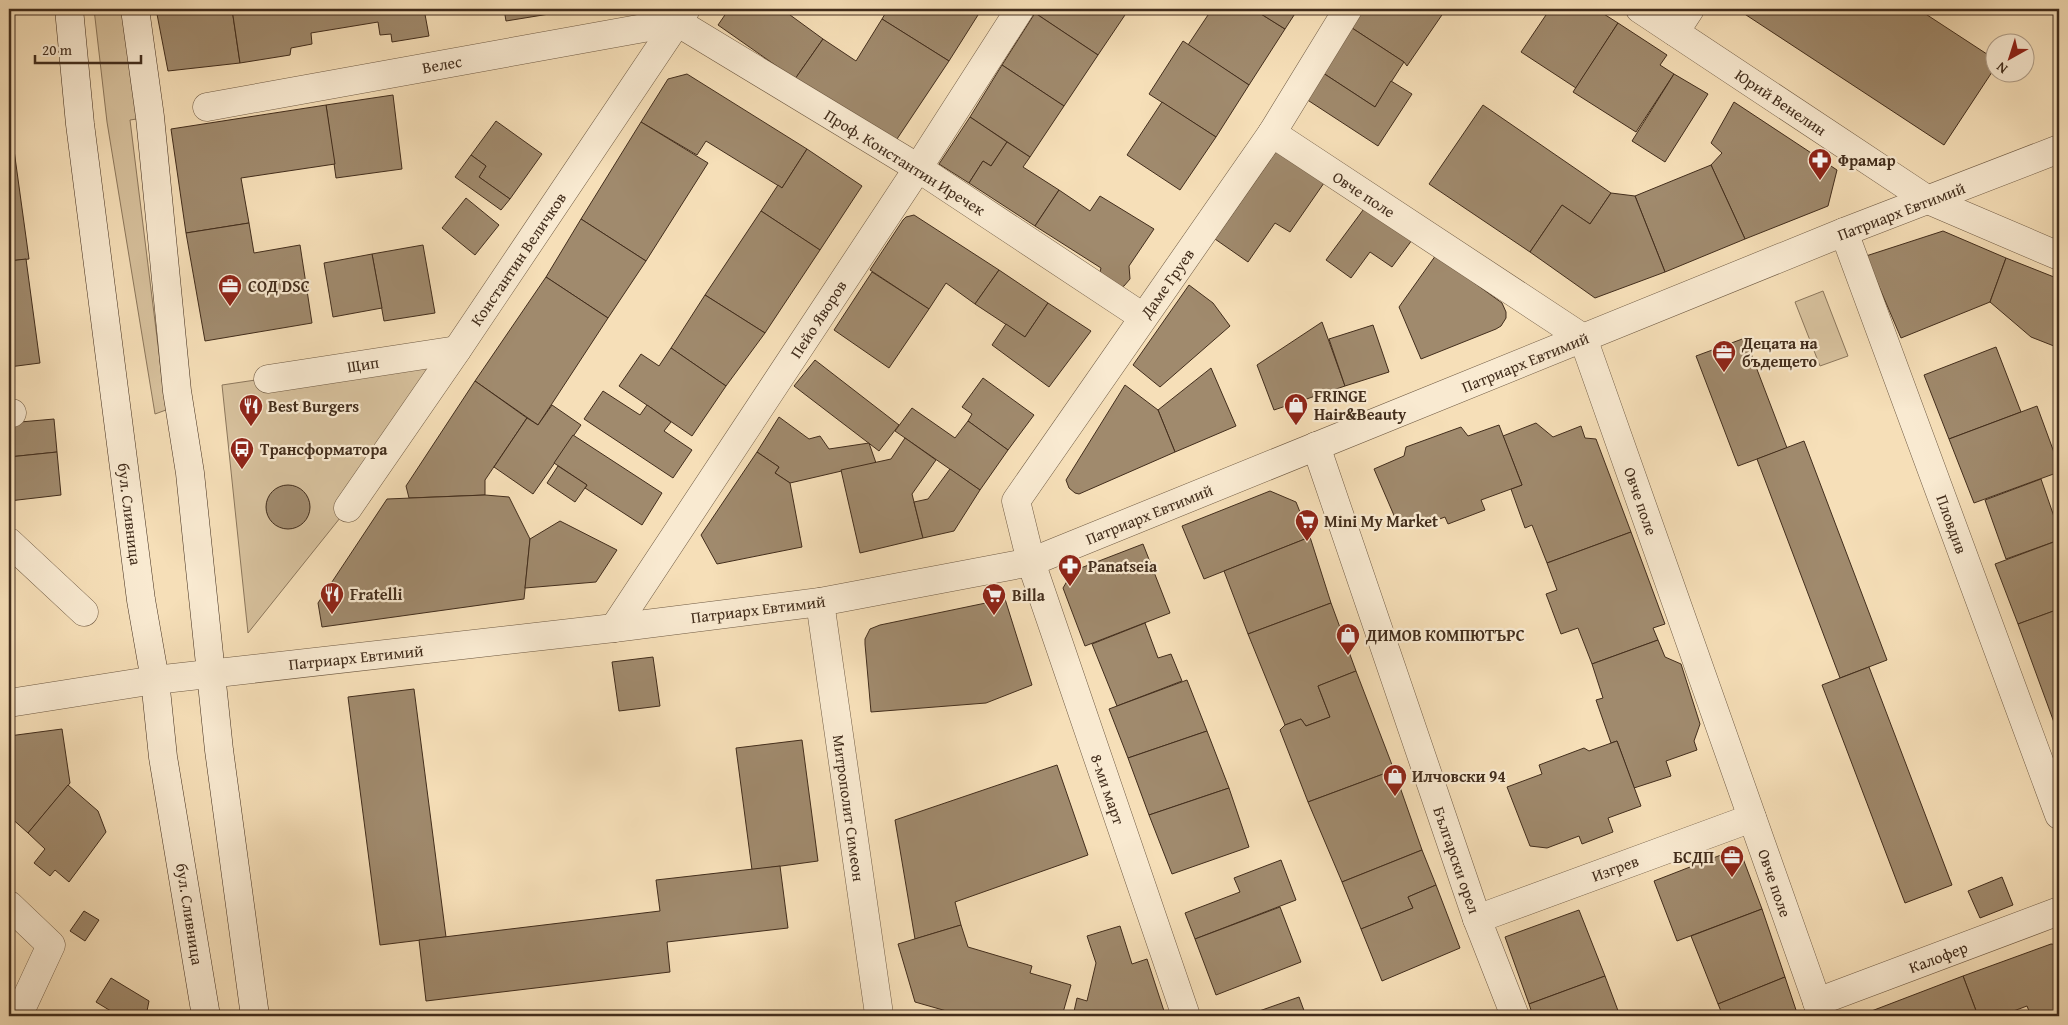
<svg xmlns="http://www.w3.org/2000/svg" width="2068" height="1025" viewBox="0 0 2068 1025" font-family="'Gentium Book Plus',serif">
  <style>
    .green { fill: #d7c19d; stroke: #8c775c }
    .building { fill: #a08a6d; stroke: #422d1c }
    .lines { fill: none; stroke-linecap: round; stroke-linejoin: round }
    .minor-casing { stroke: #6f5a43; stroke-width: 29 }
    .secondary-casing { stroke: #422d1c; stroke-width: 29 }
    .minor { stroke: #f9ead1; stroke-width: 28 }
    .secondary { stroke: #f9ead1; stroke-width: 28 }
    .labels { text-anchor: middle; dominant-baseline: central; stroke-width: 4.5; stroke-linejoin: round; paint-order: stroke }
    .street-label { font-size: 16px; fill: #422d1c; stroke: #f9ead1 }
    .poi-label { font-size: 16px; font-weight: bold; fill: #422d1c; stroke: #f9ead1; text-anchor: start }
  </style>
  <rect width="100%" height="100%" fill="#f6dfb8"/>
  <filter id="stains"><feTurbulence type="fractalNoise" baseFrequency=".004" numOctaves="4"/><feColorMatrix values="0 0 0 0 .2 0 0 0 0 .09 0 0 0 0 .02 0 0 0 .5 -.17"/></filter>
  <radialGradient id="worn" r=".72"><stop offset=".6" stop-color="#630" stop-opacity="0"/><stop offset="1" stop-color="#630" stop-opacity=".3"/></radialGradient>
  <g class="green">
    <path d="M94 9H136L150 117 130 120 166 410 155 414 107 122Z"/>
    <path d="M1823 291 1848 356 1820 366 1795 302Z"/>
    <path d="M457 350 348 508 248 633 222 385Z"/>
  </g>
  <g class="building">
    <path d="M156 9H232L240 63 168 71Z"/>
    <path d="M232 9H424L429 36 392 42 391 34 380 35 378 22 311 33 312 44 291 48 290 55 240 63Z"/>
    <path d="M504 9H580L506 21Z"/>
    <path d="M729 9H788L786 12 823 39 795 79 718 25Z"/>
    <path d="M888 9H969L978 15 949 61 882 19Z"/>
    <path d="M969 9H982L978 15Z"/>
    <path d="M1038 9H1129L1098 55 1035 13Z"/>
    <path d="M1212 9H1253L1285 29 1249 85 1188 45Z"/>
    <path d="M1253 9H1298L1285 29Z"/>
    <path d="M1363 9H1446L1407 66 1404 62 1352 28Z"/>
    <path d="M1550 9H1596L1618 23 1576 88 1521 52Z"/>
    <path d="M1737 9H1918L1996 60V66L1944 145Z"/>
    <path d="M1035 13 1098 55 1064 106 1002 65Z"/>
    <path d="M882 19 949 61 893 145 795 79 823 39 856 61Z"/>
    <path d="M1618 23 1667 55 1660 65 1674 74 1636 132 1573 92Z"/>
    <path d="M1352 28 1404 62 1375 107 1323 73Z"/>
    <path d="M1183 41 1249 85 1216 137 1149 94Z"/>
    <path d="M1002 65 1064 106 1030 157 970 117Z"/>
    <path d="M1323 73 1375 107 1391 81 1412 94 1378 146 1306 99Z"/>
    <path d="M687 74 807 149 782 188 706 141 697 155 641 122 668 79Z"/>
    <path d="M1674 74 1708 94 1665 162 1632 141Z"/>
    <path d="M393 95 402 169 336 178 326 105Z"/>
    <path d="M1162 102 1216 137 1180 190 1127 155Z"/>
    <path d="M1734 102 1837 170 1828 206 1745 239 1711 165 1722 153 1711 143Z"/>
    <path d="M326 105 335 164 241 178 249 223 186 233 171 129Z"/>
    <path d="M1483 105 1611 193 1590 224 1562 205 1530 252 1429 184Z"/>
    <path d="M970 117 1007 142 991 166 983 161 969 183 939 164Z"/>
    <path d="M496 121 542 154 510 199 479 177 486 166 471 155Z"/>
    <path d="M641 122 708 163 646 261 581 219Z"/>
    <path d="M1007 142 1030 157 1023 167 1059 190 1035 226 969 183 983 161 991 166Z"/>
    <path d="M807 149 862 186 820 250 761 211 778 185 782 188Z"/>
    <path d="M14 150 29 259 9 261V151Z"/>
    <path d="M1277 150 1324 183 1290 232 1275 223 1248 262 1215 239Z"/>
    <path d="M471 155 486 166 479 177 510 199 501 210 455 177Z"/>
    <path d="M1711 165 1745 239 1665 272 1635 196Z"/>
    <path d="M1059 190 1090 211 1100 196 1154 229 1129 266 1130 279 1124 286 1119 288 1100 272 1101 268 1035 226Z"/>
    <path d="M1611 193 1635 196 1665 272 1595 298 1530 252 1562 205 1590 224Z"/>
    <path d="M466 198 499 225 475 255 442 228Z"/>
    <path d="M1366 206 1412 240 1392 267 1370 252 1351 278 1326 260Z"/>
    <path d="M761 211 820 250 765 333 705 295Z"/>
    <path d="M914 215 999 270 975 304 946 283 929 309 870 270 903 220 906 217Z"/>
    <path d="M581 219 646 261 608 318 546 277Z"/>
    <path d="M249 223 254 253 300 245 312 323 205 341 186 233Z"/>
    <path d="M1943 231 2006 258 1990 302 1901 338 1866 256Z"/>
    <path d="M423 245 435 313 384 321 372 254Z"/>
    <path d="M372 254 382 308 333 317 324 263Z"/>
    <path d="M1436 255 1502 303 1506 312V318L1501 326 1496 329 1421 359 1399 307Z"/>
    <path d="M2006 258 2059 279V348L2031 337 1990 302Z"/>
    <path d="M26 259 40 363 9 367V261Z"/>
    <path d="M999 270 1048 303 1025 337 975 304Z"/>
    <path d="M872 272 929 309 889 368 834 330Z"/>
    <path d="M546 277 608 318 538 425 475 381Z"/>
    <path d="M1189 285 1213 303 1230 326 1160 387 1133 365Z"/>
    <path d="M705 295 765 333 726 386 671 348Z"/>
    <path d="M1048 303 1091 331 1049 387 992 345 1006 324 1025 337Z"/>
    <path d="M1322 322 1345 386 1274 410 1257 365Z"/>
    <path d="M1373 325 1389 372 1345 386 1329 339Z"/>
    <path d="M1745 338 1787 448 1738 466 1696 356Z"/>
    <path d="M1996 347 2021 412 1949 439 1924 375Z"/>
    <path d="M671 348 726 386 692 436 619 386 641 354 659 366Z"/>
    <path d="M815 360 899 425 879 451 794 386Z"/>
    <path d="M1211 368 1236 426 1175 452 1158 410Z"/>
    <path d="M983 378 1034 415 1008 450 968 421 972 414 962 407Z"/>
    <path d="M475 381 527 418 485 480V495L409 498 406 486Z"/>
    <path d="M1125 385 1158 410 1175 452 1079 494 1075 493 1069 488 1066 480Z"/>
    <path d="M603 391 640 415 647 405 671 422 664 431 692 450 673 478 584 419Z"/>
    <path d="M552 405 581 425 533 494 494 467 527 418 538 425Z"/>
    <path d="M2037 406 2059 466V472L1974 503 1949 439Z"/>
    <path d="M912 408 955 438 968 421 1008 450 980 490 895 431Z"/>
    <path d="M779 417 809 439 820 436 829 449 869 443 876 463 790 483 775 473 779 467 757 452Z"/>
    <path d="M54 419 57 452 9 457V423Z"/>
    <path d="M1536 423 1553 437 1581 426 1585 438 1596 439 1631 532 1547 563 1532 525 1525 528 1511 489 1522 485 1503 436Z"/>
    <path d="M1499 425 1522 485 1481 500 1485 510 1448 524 1445 517 1415 528 1399 527 1374 469 1404 456 1406 447 1461 427 1468 436Z"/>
    <path d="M573 435 662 493 642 525 585 488 587 485 554 463Z"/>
    <path d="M905 438 936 460 912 494 923 538 860 553 841 470 891 459Z"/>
    <path d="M1804 441 1887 660 1840 678 1757 459Z"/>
    <path d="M57 452 61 495 9 501V457Z"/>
    <path d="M757 452 779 467 775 473 790 483 802 547 717 564 701 535Z"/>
    <path d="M558 466 587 485 575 502 547 483Z"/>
    <path d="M950 469 980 490 954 531 923 538 914 502 928 499Z"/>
    <path d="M2041 479 2059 531V540L2006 559 1985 500Z"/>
    <circle cx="288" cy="507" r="22"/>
    <path d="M1270 491 1296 502 1310 537 1204 579 1182 526Z"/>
    <path d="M485 495 509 497 530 539 524 599 322 627 318 603 387 499Z"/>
    <path d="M560 521 617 550 596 582 525 588 530 539Z"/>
    <path d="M1631 532 1665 624 1653 628 1658 640 1592 664 1578 628 1561 634 1546 594 1557 590 1547 563Z"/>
    <path d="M1310 537 1331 603 1248 634 1224 571Z"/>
    <path d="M2059 540V609L2018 624 1995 564Z"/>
    <path d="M1143 544 1170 613 1085 646 1063 588 1073 571Z"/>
    <path d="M1005 599 1032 685 986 703 871 712 865 644V639L870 629 880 625Z"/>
    <path d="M1331 603 1356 671 1318 686 1330 717 1306 726 1301 719 1285 725 1248 634Z"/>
    <path d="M2059 609V736L2018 624Z"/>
    <path d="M1145 623 1158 658 1171 654 1182 681 1117 706 1092 644Z"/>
    <path d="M1658 640 1665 657 1681 664 1700 724 1694 741 1697 750 1666 761 1671 776 1634 788 1617 741 1611 743 1596 700 1603 698 1592 664Z"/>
    <path d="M653 657 660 706 619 711 612 662Z"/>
    <path d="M1869 667 1952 885 1905 903 1822 685Z"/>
    <path d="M1356 671 1394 770 1308 802 1280 730 1285 725 1301 719 1306 726 1330 717 1318 686Z"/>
    <path d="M1187 680 1207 731 1128 758 1109 709Z"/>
    <path d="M414 689 446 937 380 945 348 697Z"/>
    <path d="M62 729 70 783 28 833 9 816V736Z"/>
    <path d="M1207 731 1229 788 1149 815 1128 758Z"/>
    <path d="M802 740 818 861 752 870 736 748Z"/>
    <path d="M1617 741 1641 806 1608 818 1613 832 1582 844 1579 836 1547 848 1530 846 1507 787 1542 774 1539 765 1584 748 1589 751Z"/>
    <path d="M1057 765 1088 855 955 902 961 925 915 939 895 820Z"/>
    <path d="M1394 770 1422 850 1342 882 1308 802Z"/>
    <path d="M68 785 98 811 106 832 69 882 55 870 50 876 34 863 45 849 28 833Z"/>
    <path d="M1229 788 1249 847 1172 874 1149 815Z"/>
    <path d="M1739 848 1762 909 1677 941 1654 881Z"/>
    <path d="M1422 850 1436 885 1408 897 1413 908 1361 929 1342 882Z"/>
    <path d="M1281 860 1296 900 1195 939 1185 913 1240 892 1234 878Z"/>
    <path d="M780 866 788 928 667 942 670 972 426 1001 419 940 660 911 656 880Z"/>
    <path d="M2002 877 2013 905 1980 918 1968 891Z"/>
    <path d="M1436 885 1460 948 1382 981 1361 929 1413 908 1408 897Z"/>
    <path d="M1280 907 1301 962 1216 995 1195 939Z"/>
    <path d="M1762 909 1785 977 1718 1004 1691 936Z"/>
    <path d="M1579 910 1605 976 1529 1004 1505 937Z"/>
    <path d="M84 911 99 920 85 941 70 931Z"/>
    <path d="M961 925 968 947 1032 966 1030 973 1071 985 1062 1016H964L915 1002 898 944Z"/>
    <path d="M1120 926 1132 964 1147 959 1164 1011 1151 1016H1073L1077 998 1087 1001 1096 963 1087 936Z"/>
    <path d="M2051 944 2059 945V1016H2031L2027 1006 2000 1016H1978L1963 976Z"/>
    <path d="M1605 976 1620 1016H1533L1529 1004Z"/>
    <path d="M1963 976 1978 1016H1861V1015Z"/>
    <path d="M1785 977 1798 1016H1723L1718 1004Z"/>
    <path d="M111 978 149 1001 146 1016H119L96 1002Z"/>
    <path d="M1299 997 1306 1016H1245Z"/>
  </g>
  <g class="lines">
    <g class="minor-casing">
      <g id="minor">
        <path d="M667 9 677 22 918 168 1143 317"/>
        <path d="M1640 9 1928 200 2059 256"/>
        <path d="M1675 32 1690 9"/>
        <path d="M207 107 677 22"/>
        <path d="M1272 133 1583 338 1822 1016"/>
        <path d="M1844 232 2059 815"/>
        <path d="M268 379 457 350"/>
        <path d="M9 414 12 413"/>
        <path d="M1316 446 1477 919 1515 1016"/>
        <path d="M348 508 457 350 686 9"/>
        <path d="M9 542 84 612"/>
        <path d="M820 602 879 1014"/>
        <path d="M614 628 918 168 1020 9"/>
        <path d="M9 703 155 680 614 628 820 602 1031 562 1844 232 2059 149"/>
        <path d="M9 905 51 945 18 1016"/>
        <path d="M1477 919 1752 818"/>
        <path d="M1817 1002 2059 911"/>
        <path d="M1186 1016 1031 562 1016 501 1272 133 1348 9"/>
      </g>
    </g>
    <g class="secondary-casing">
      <g id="secondary">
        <path d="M69 9 80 124 141 600 155 680 163 757 206 1016"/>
        <path d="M135 9 150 117 177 391 190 473 219 750 255 1016"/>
      </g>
    </g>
    <use href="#minor" class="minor"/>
    <use href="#secondary" class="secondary"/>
  </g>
  <defs>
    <g id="pharmacy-pin" transform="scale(1.25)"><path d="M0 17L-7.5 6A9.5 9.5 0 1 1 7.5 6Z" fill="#8f2418" stroke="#f9ead1"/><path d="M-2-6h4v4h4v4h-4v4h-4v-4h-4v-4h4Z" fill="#fff"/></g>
    <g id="office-pin" transform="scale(1.25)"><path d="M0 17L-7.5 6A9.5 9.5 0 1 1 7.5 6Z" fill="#8f2418" stroke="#f9ead1"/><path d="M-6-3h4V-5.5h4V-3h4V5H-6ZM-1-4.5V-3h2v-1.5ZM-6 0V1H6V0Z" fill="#fff"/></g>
    <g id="shop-pin" transform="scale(1.25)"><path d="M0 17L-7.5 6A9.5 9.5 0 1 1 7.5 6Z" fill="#8f2418" stroke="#f9ead1"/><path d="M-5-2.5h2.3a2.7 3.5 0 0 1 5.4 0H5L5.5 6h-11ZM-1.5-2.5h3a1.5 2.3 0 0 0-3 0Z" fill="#fff"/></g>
    <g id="restaurant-pin" transform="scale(1.25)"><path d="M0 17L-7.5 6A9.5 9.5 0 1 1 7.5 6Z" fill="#8f2418" stroke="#f9ead1"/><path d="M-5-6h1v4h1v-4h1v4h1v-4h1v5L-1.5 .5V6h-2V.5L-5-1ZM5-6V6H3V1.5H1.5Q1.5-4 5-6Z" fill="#fff"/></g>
    <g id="bus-pin" transform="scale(1.25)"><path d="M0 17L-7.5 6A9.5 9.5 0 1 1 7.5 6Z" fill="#8f2418" stroke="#f9ead1"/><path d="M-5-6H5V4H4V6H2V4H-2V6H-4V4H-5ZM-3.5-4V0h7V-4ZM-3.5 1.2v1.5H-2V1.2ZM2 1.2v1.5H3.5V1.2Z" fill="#fff"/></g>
    <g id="supermarket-pin" transform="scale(1.25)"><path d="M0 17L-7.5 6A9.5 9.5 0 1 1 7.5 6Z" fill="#8f2418" stroke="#f9ead1"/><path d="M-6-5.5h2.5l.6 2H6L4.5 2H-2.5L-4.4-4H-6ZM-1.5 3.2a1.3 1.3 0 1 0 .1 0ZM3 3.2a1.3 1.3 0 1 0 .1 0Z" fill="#fff"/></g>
  </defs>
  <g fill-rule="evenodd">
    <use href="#pharmacy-pin" x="1820" y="160"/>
    <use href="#office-pin" x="230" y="286"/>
    <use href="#office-pin" x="1724" y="352"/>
    <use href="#shop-pin" x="1296" y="405"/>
    <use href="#restaurant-pin" x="251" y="406"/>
    <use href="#bus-pin" x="242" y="449"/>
    <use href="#supermarket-pin" x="1307" y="521"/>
    <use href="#pharmacy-pin" x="1070" y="566"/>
    <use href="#restaurant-pin" x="332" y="594"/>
    <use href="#supermarket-pin" x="994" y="595"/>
    <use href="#shop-pin" x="1348" y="635"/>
    <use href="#shop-pin" x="1395" y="776"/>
    <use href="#office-pin" x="1732" y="857"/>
  </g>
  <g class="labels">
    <g class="street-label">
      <text transform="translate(442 64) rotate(-10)">Велес</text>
      <text transform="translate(1781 102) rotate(34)">Юрий Венелин</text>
      <text transform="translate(905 162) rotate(32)">Проф. Константин Иречек</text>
      <text transform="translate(1364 194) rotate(33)">Овче поле</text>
      <text transform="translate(1901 211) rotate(-21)">Патриарх Евтимий</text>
      <text transform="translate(518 259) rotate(-56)">Константин Величков</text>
      <text transform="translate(1167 283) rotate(-55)">Даме Груев</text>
      <text transform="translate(818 319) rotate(-57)">Пейо Яворов</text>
      <text transform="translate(1525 362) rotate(-22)">Патриарх Евтимий</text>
      <text transform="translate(363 364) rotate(-9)">Щип</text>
      <text transform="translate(1641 501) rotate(71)">Овче поле</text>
      <text transform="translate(130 514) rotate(83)">бул. Сливница</text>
      <text transform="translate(1149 514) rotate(-22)">Патриарх Евтимий</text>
      <text transform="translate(1952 524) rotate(70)">Пловдив</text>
      <text transform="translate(758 609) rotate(-7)">Патриарх Евтимий</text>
      <text transform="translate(356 657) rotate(-6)">Патриарх Евтимий</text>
      <text transform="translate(1108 789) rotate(71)">8-ми март</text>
      <text transform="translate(849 808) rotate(82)">Митрополит Симеон</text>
      <text transform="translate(1457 860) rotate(71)">Български орел</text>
      <text transform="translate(1615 868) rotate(-20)">Изгрев</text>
      <text transform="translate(1775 883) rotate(71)">Овче поле</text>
      <text transform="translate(190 914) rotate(81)">бул. Сливница</text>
      <text transform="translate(1938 957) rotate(-21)">Калофер</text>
    </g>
    <g class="poi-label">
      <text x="1838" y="160">Фрамар</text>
      <text x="248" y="286">СОД DSC</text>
      <text x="1742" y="343">Децата на<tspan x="1742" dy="18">бъдещето</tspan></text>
      <text x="1314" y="396">FRINGE<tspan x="1314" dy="18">Hair&amp;Beauty</tspan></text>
      <text x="268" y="406">Best Burgers</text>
      <text x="260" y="449">Трансформатора</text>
      <text x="1324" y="521">Mini My Market</text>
      <text x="1088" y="566">Panatseia</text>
      <text x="350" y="594">Fratelli</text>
      <text x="1012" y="595">Billa</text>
      <text x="1366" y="635">ДИМОВ КОМПЮТЪРС</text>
      <text x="1412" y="776">Илчовски 94</text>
      <text x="1714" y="857" text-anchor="end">БСДП</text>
    </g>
  </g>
  <rect width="2068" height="1025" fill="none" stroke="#f6dfb8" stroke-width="30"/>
  <rect x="10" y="10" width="2048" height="1005" fill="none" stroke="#422d1c" stroke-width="2.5"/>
  <rect x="15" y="15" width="2038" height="995" fill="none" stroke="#422d1c"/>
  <g transform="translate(2010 58) rotate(219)"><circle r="24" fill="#f9ead1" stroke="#b09e89"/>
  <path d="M0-4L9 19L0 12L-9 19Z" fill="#8f2418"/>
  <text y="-8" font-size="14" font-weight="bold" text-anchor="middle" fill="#422d1c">N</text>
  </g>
  <path d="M35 55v8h106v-8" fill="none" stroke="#422d1c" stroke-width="2.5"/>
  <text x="42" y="55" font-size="15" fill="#422d1c" stroke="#f9ead1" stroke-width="4" paint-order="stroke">20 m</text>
  <rect width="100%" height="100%" filter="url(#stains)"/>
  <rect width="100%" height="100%" fill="url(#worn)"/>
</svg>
